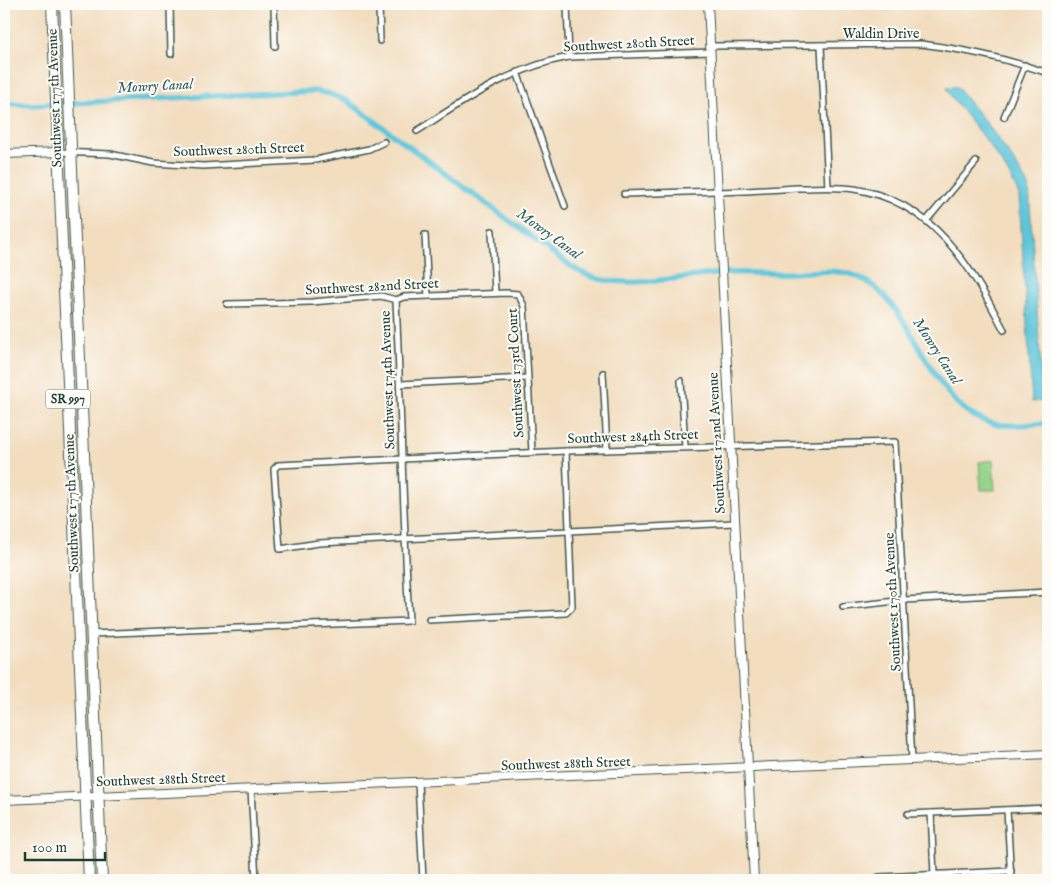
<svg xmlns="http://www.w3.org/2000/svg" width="1052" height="884" viewBox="0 0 1052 884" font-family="'IM FELL English',serif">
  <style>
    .green { fill: #93d288; stroke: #59885e }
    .water { fill: #5ec6da; stroke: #3e8287 }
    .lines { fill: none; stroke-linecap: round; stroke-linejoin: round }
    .canal { stroke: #5ec6da; stroke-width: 5.5 }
    .street-casing { stroke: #3f5549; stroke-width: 8 }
    .secondary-casing { stroke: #3f5549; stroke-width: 10 }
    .highway-casing { stroke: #3f5549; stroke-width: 12 }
    .street { stroke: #fff; stroke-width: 5 }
    .secondary { stroke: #fff; stroke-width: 8 }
    .highway { stroke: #fff; stroke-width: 10 }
    .labels { text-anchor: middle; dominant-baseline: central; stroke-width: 4; stroke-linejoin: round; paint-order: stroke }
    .shield { fill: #fdfcf7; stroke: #62766e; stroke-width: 1 }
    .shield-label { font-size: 12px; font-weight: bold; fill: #1f3d34 }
    .street-label { font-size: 14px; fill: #1f3d34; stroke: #fdfcf7 }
    .water-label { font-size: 15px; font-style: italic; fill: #2f5f5e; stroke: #fdfcf7 }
  </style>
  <rect width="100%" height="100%" fill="#fdfcf7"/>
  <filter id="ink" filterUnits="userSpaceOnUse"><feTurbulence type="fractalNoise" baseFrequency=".02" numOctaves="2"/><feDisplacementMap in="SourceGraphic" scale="10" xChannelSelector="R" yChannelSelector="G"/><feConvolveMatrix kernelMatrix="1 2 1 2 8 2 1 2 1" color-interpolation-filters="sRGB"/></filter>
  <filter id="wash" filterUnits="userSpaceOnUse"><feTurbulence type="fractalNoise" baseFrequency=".0096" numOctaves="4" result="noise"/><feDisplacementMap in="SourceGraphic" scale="20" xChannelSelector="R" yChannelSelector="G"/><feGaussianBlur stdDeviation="1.12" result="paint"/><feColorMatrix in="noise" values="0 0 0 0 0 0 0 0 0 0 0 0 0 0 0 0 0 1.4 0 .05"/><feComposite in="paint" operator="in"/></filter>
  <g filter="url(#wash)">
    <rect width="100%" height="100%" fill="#f2ddbf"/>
    <path class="green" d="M993 460 995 490H981L979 462Z"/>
    <path class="water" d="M952 86 957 87C983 119 1011 151 1029 188L1043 401 1032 402 1019 196C1007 162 973 126 951 96L947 88Z"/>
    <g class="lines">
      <path class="canal" d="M4 103 30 105 316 91 330 94 346 100 572 267C578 270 585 275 592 277 628 289 686 276 724 273 746 272 770 274 792 273 813 272 837 268 856 276 919 302 926 410 995 424 1012 427 1031 424 1048 423"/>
    </g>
  </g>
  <g filter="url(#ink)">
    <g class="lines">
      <g class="street-casing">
        <g id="street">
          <path d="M170 4 171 54"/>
          <path d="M274 4 275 46"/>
          <path d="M379 4 380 41"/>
          <path d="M567 4 569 57"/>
          <path d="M710 46 921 44C968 50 1003 58 1048 73"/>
          <path d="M821 46 828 187"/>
          <path d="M517 72 565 206"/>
          <path d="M1004 117 1025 65"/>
          <path d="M417 131C465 100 512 67 569 57L711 52"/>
          <path d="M59 152 110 154 153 163 203 166 315 160 369 149 384 142"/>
          <path d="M717 192C744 191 771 190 797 188 816 188 835 186 854 189 933 201 970 265 1004 330"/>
          <path d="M624 194 717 191"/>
          <path d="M927 220 976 162"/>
          <path d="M492 231 495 293"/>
          <path d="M425 235 428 296"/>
          <path d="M227 304 312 302 381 296 396 300 404 297 507 293 518 294 524 306 532 452"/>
          <path d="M603 373 607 450"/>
          <path d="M681 381 685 447"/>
          <path d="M400 384 527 378"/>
          <path d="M734 523 319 543 280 549 274 469 278 465 566 451 895 442 912 760"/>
          <path d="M843 607 905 600 1048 592"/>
          <path d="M429 620 566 613 572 607 566 451"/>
          <path d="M91 634 409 621C403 514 401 407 396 300"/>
          <path d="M418 782 423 880"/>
          <path d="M251 789 256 880"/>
          <path d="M1007 810 1011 880"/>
          <path d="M931 813 934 874"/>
          <path d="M908 814 1048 808"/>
          <path d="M870 880 879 877 1011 871"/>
        </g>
      </g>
      <g class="secondary-casing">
        <g id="secondary">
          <path d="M708 4 754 880"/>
          <path d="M4 154 59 152"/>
          <path d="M4 800 1048 754"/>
        </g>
      </g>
      <g class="highway-casing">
        <g id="highway">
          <path d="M52 4 89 880"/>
          <path d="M65 4 102 880"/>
        </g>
      </g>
      <use href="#street" class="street"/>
      <use href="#secondary" class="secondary"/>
      <use href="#highway" class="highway"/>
    </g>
  </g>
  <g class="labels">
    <rect class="shield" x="45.5" y="389.5" width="45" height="19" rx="4"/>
    <g class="shield-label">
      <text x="68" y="399">SR 997</text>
    </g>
    <g class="street-label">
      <text x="881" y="34">Waldin Drive</text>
      <text transform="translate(629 44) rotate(-3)">Southwest 280th Street</text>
      <text transform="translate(55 98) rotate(-92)">Southwest 177th Avenue</text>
      <text transform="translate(239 150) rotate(-2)">Southwest 280th Street</text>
      <text transform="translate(372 287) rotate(-3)">Southwest 282nd Street</text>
      <text transform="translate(516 373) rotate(-93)">Southwest 173rd Court</text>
      <text transform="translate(388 380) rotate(-92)">Southwest 174th Avenue</text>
      <text transform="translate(633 437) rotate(-2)">Southwest 284th Street</text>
      <text transform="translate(717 443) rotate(-93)">Southwest 172nd Avenue</text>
      <text transform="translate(72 503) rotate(-92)">Southwest 177th Avenue</text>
      <text transform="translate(893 602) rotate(-93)">Southwest 170th Avenue</text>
      <text transform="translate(566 764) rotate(-2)">Southwest 288th Street</text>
      <text transform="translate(161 780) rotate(-2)">Southwest 288th Street</text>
    </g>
    <g class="water-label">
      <text transform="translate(155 86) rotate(-3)">Mowry Canal</text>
      <text transform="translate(549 234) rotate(36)">Mowry Canal</text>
      <text transform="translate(937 351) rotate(57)">Mowry Canal</text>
    </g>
  </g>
  <rect width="1052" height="884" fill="none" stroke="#fdfcf7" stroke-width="20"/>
  <path d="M25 852v8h80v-8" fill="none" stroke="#1f3d34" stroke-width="2.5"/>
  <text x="32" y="852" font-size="15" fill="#1f3d34" stroke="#fdfcf7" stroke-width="4" paint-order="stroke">100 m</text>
</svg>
